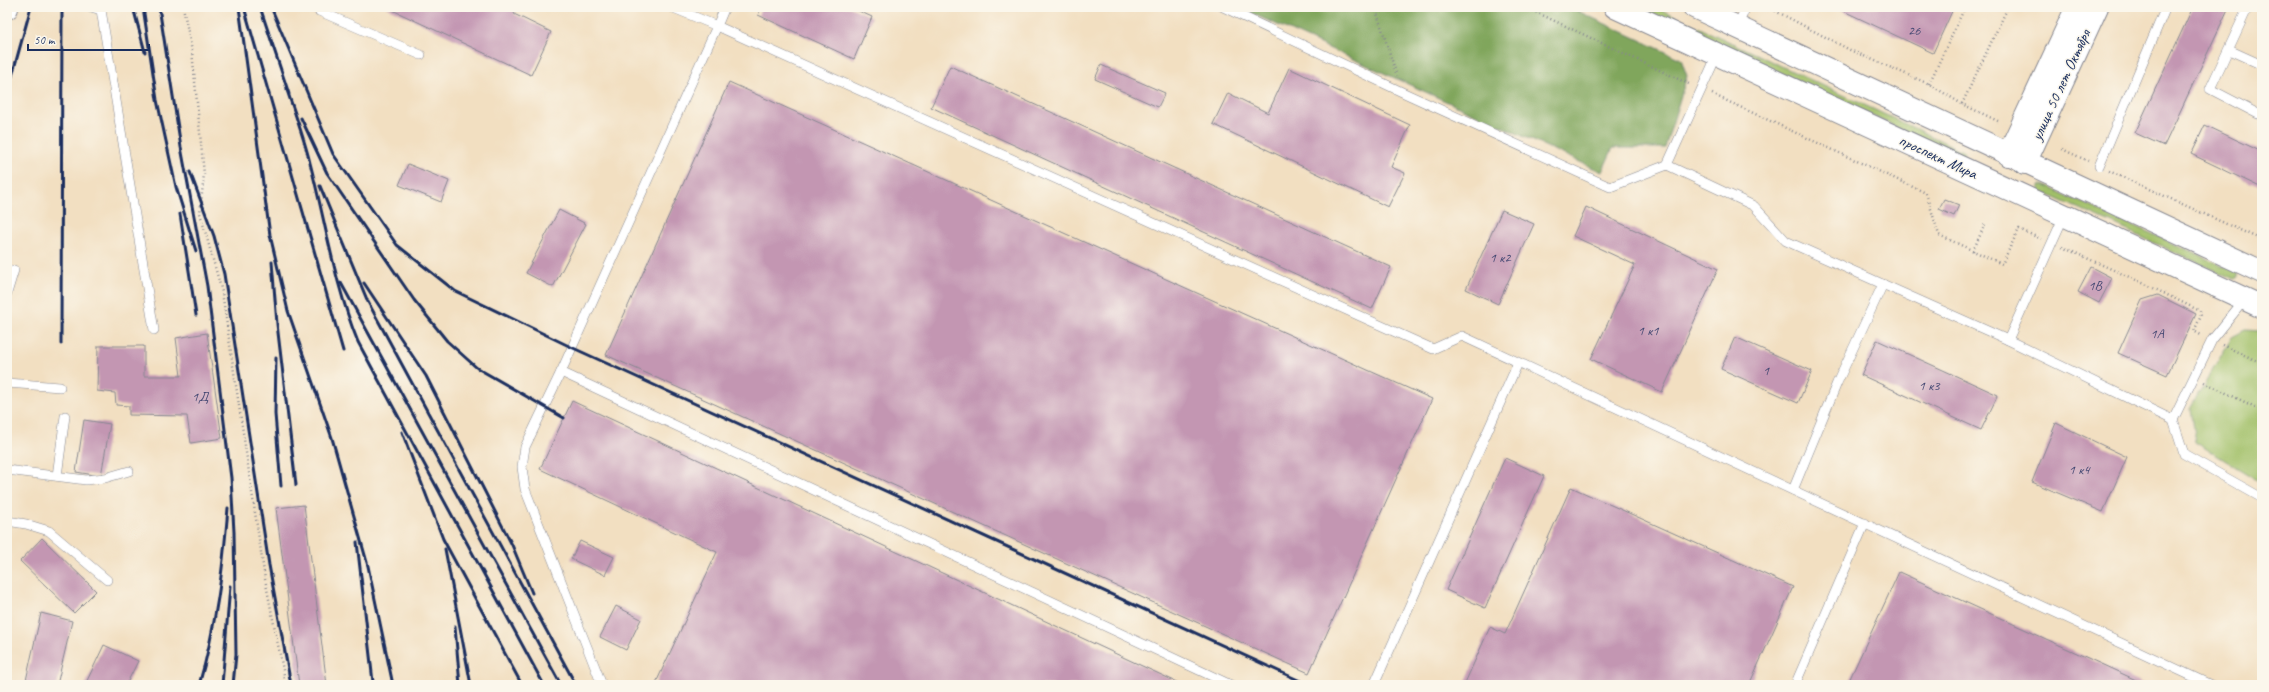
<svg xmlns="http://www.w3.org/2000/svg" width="2269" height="692" viewBox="0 0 2269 692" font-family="Caveat,sans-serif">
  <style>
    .green { fill: #a1c068; stroke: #5e7863 }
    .forest { fill: #80a65c; stroke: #4e6a5d }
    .building { fill: #c396b2 }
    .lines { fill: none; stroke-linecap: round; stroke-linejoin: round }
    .service-casing { stroke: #868790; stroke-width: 10 }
    .tertiary-casing { stroke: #868790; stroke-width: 24 }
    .primary-casing { stroke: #868790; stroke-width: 24 }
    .path { stroke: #868790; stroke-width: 2.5; stroke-dasharray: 1 3; stroke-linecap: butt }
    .service { stroke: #fff; stroke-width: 9 }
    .tertiary { stroke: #fff; stroke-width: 22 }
    .primary { stroke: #fff; stroke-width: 22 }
    .rail { stroke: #1b2f5e; stroke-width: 3 }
    .labels { text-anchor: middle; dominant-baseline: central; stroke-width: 3; stroke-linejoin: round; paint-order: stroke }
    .number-label { font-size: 14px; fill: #454973 }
    .street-label { font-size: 16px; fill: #1b2f5e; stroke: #fbf7ec }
  </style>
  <rect width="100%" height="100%" fill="#fbf7ec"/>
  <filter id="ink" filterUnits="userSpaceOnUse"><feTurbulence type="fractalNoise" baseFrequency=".025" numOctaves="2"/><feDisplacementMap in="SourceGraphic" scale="8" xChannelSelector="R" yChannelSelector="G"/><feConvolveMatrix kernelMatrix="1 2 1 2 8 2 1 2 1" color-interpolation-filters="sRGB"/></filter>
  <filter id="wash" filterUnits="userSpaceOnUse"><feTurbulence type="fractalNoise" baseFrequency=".012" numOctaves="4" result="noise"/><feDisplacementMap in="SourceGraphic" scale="16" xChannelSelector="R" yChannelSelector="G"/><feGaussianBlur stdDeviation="0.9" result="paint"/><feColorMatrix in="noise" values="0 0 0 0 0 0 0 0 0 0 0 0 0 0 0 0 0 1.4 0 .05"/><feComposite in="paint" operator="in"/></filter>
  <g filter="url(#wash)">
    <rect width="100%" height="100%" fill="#f2dfc1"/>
    <g class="green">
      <path d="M1638 7H1655L1965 152 1962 158Z"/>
      <path d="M2040 185H2043L2237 272V278L2234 279 2040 191Z"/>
      <path d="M2245 330 2262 331V483L2195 442 2190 409 2232 337Z"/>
    </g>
    <path class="forest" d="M1238 7H1569L1681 59 1687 76 1665 148H1613L1602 172Z"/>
    <g id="blocks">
      <g class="building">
        <path d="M386 7H495L500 9 501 7H517L514 14 551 32 531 75Z"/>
        <path d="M762 7H850L872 17 854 59 758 15Z"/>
        <path d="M1835 7H1954L1933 53Z"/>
        <path d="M2193 7H2229L2164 146 2135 133Z"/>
        <path d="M1101 65 1165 93 1158 107 1095 79Z"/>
        <path d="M950 66 1391 267 1372 309 931 107Z"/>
        <path d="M1289 68 1410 125 1391 167 1405 173 1388 207 1213 124 1228 93 1268 113Z"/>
        <path d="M729 82 1432 399 1309 673 606 355Z"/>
        <path d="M2205 125 2262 152V188L2191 154Z"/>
        <path d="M408 164 449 181 441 202 399 185Z"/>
        <path d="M1944 199 1959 205 1954 216 1939 209Z"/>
        <path d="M1586 207 1718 269 1662 392 1591 359 1635 265 1573 236Z"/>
        <path d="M559 210 586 224 553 287 526 273Z"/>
        <path d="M1502 210 1534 224 1498 304 1466 289Z"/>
        <path d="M2091 267 2112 278 2099 303 2078 292Z"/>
        <path d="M2158 295 2196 314 2167 375 2118 353 2142 300Z"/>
        <path d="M207 333 222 438 191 443 187 416 129 415V406L116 405 115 393 97 391 98 346H144V376H181L176 338Z"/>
        <path d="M1735 337 1812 371 1798 403 1721 369Z"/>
        <path d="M1877 340 1998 395 1981 430 1861 375Z"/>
        <path d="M572 401 1183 685H655L717 552 540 469Z"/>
        <path d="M84 420 110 424 101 476 76 472Z"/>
        <path d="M2056 423 2127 457 2103 512 2032 482Z"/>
        <path d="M1505 458 1544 476 1485 608 1446 590Z"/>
        <path d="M1571 487 1793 587 1749 685H1470L1465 683 1490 627 1505 634Z"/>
        <path d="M304 505 327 685H299L276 508Z"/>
        <path d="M42 538 96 591 74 613 20 561Z"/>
        <path d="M580 541 614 557 605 575 571 559Z"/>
        <path d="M1899 572 2147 685H1847Z"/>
        <path d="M616 606 641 619 626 650 600 637Z"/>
        <path d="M41 613 72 621 57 685H25Z"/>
        <path d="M104 645 138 661 126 685H85Z"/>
      </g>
    </g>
  </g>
  <g filter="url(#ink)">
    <use href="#blocks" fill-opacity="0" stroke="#868790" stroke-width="1"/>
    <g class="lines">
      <g class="service-casing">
        <g id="service">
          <path d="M91 7 101 10 154 330"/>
          <path d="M314 7 319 11 421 55"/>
          <path d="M671 7 717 26 561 372 1231 685"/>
          <path d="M725 7 717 26 1433 349 1462 336 2211 685"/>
          <path d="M1223 7 1402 92 1610 187 1667 165"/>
          <path d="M2248 7 2210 89 2262 116"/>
          <path d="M1737 27 1746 7"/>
          <path d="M2229 50 2262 65"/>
          <path d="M1717 55 1667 165 1754 206 1786 241 2008 340 2173 420 2212 340 2245 299"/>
          <path d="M2099 166 2166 7"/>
          <path d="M7 293 14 270"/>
          <path d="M2008 340 2064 216"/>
          <path d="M561 372 525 447 522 467 525 489 602 685"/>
          <path d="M7 383 60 387"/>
          <path d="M2173 420 2184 454 2262 498"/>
          <path d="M7 470 86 480 105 478 129 471"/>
          <path d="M57 476 65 416"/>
          <path d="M1793 490 1837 383 1883 284"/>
          <path d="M7 521 26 524 49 531 107 580"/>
          <path d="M1374 685 1518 363"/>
          <path d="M1795 685 1865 523"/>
        </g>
      </g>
      <g class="tertiary-casing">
        <g id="tertiary">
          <path d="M7 8V7"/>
          <path d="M2008 155 2077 7"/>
          <path d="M2025 163 2097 7"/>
        </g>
      </g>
      <g class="primary-casing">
        <g id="primary">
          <path d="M1615 7 2262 307"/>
          <path d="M1694 7 2262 272"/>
        </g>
      </g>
      <g class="path">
        <path d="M183 7 192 51 204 174 200 213 222 292 265 579 286 685"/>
        <path d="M1375 7 1397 76"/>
        <path d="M1525 7 1691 85"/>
        <path d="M1768 7 1850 50 1929 84 1962 104 1998 121"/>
        <path d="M1929 84 1965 7"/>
        <path d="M1712 94 1926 193 1939 235 2002 264 2019 229 2041 239"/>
        <path d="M1962 104 2008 7"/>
        <path d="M2062 149 2088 161"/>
        <path d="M2109 171 2262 240"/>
        <path d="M2062 247 2145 284 2200 311 2201 316 2194 331 2201 335"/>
        <path d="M1973 251 1985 224"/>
        <path d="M2222 345 2262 363"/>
        <path d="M2204 382 2259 409"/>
        <path d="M2262 410 2259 409 2262 412"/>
      </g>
      <use href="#service" class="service"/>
      <use href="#tertiary" class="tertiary"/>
      <use href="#primary" class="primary"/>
      <g class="rail">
        <path d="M133 7 145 52"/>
        <path d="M143 7 157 100 176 187 196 251"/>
        <path d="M159 7 181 147 207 286 231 478 234 532 236 654 233 685"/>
        <path d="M239 7 270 235 288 311 332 438 368 566 393 685"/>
        <path d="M244 7 343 351"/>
        <path d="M260 7 289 94"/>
        <path d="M271 7 333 154 397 245 455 291 571 347 1309 685"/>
        <path d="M287 90C295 114 304 138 310 163 326 224 334 283 358 342L544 685"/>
        <path d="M7 94 31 7"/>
        <path d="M301 118 327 173 414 300 447 341 477 368 564 418"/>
        <path d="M190 172 214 236 224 274 269 565 291 685"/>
        <path d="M320 186 368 302 576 685"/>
        <path d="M180 214 196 315"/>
        <path d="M272 262 277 324 296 485"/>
        <path d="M341 283 561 685"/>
        <path d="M364 283 426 376 512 545 532 593"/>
        <path d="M61 344 62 7"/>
        <path d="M276 358 275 414 281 486"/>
        <path d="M402 432 443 539 522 685"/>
        <path d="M357 542 373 682"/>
        <path d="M445 549 471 685"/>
        <path d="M455 627 460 685"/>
        <path d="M199 685C216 627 223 569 228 508"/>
        <path d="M222 685 230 586"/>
      </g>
    </g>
  </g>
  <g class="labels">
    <g class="number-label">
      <text x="1914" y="30">26</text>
      <text x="1500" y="257">1 к2</text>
      <text x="2095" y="285">1В</text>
      <text x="1648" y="330">1 к1</text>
      <text x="2157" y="333">1А</text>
      <text x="1766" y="370">1</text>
      <text x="1929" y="385">1 к3</text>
      <text x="200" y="396">1Д</text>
      <text x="2079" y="469">1 к4</text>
    </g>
    <g class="street-label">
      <text transform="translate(2061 85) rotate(-65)">улица 50 лет Октября</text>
      <text transform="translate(1938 157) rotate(25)">проспект Мира</text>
    </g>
  </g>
  <rect width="2269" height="692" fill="none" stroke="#fbf7ec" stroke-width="24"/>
  <path d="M28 44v6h121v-6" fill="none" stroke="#1b2f5e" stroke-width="2"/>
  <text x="34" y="44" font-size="12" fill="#1b2f5e" stroke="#fbf7ec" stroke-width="3" paint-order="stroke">50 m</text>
</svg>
